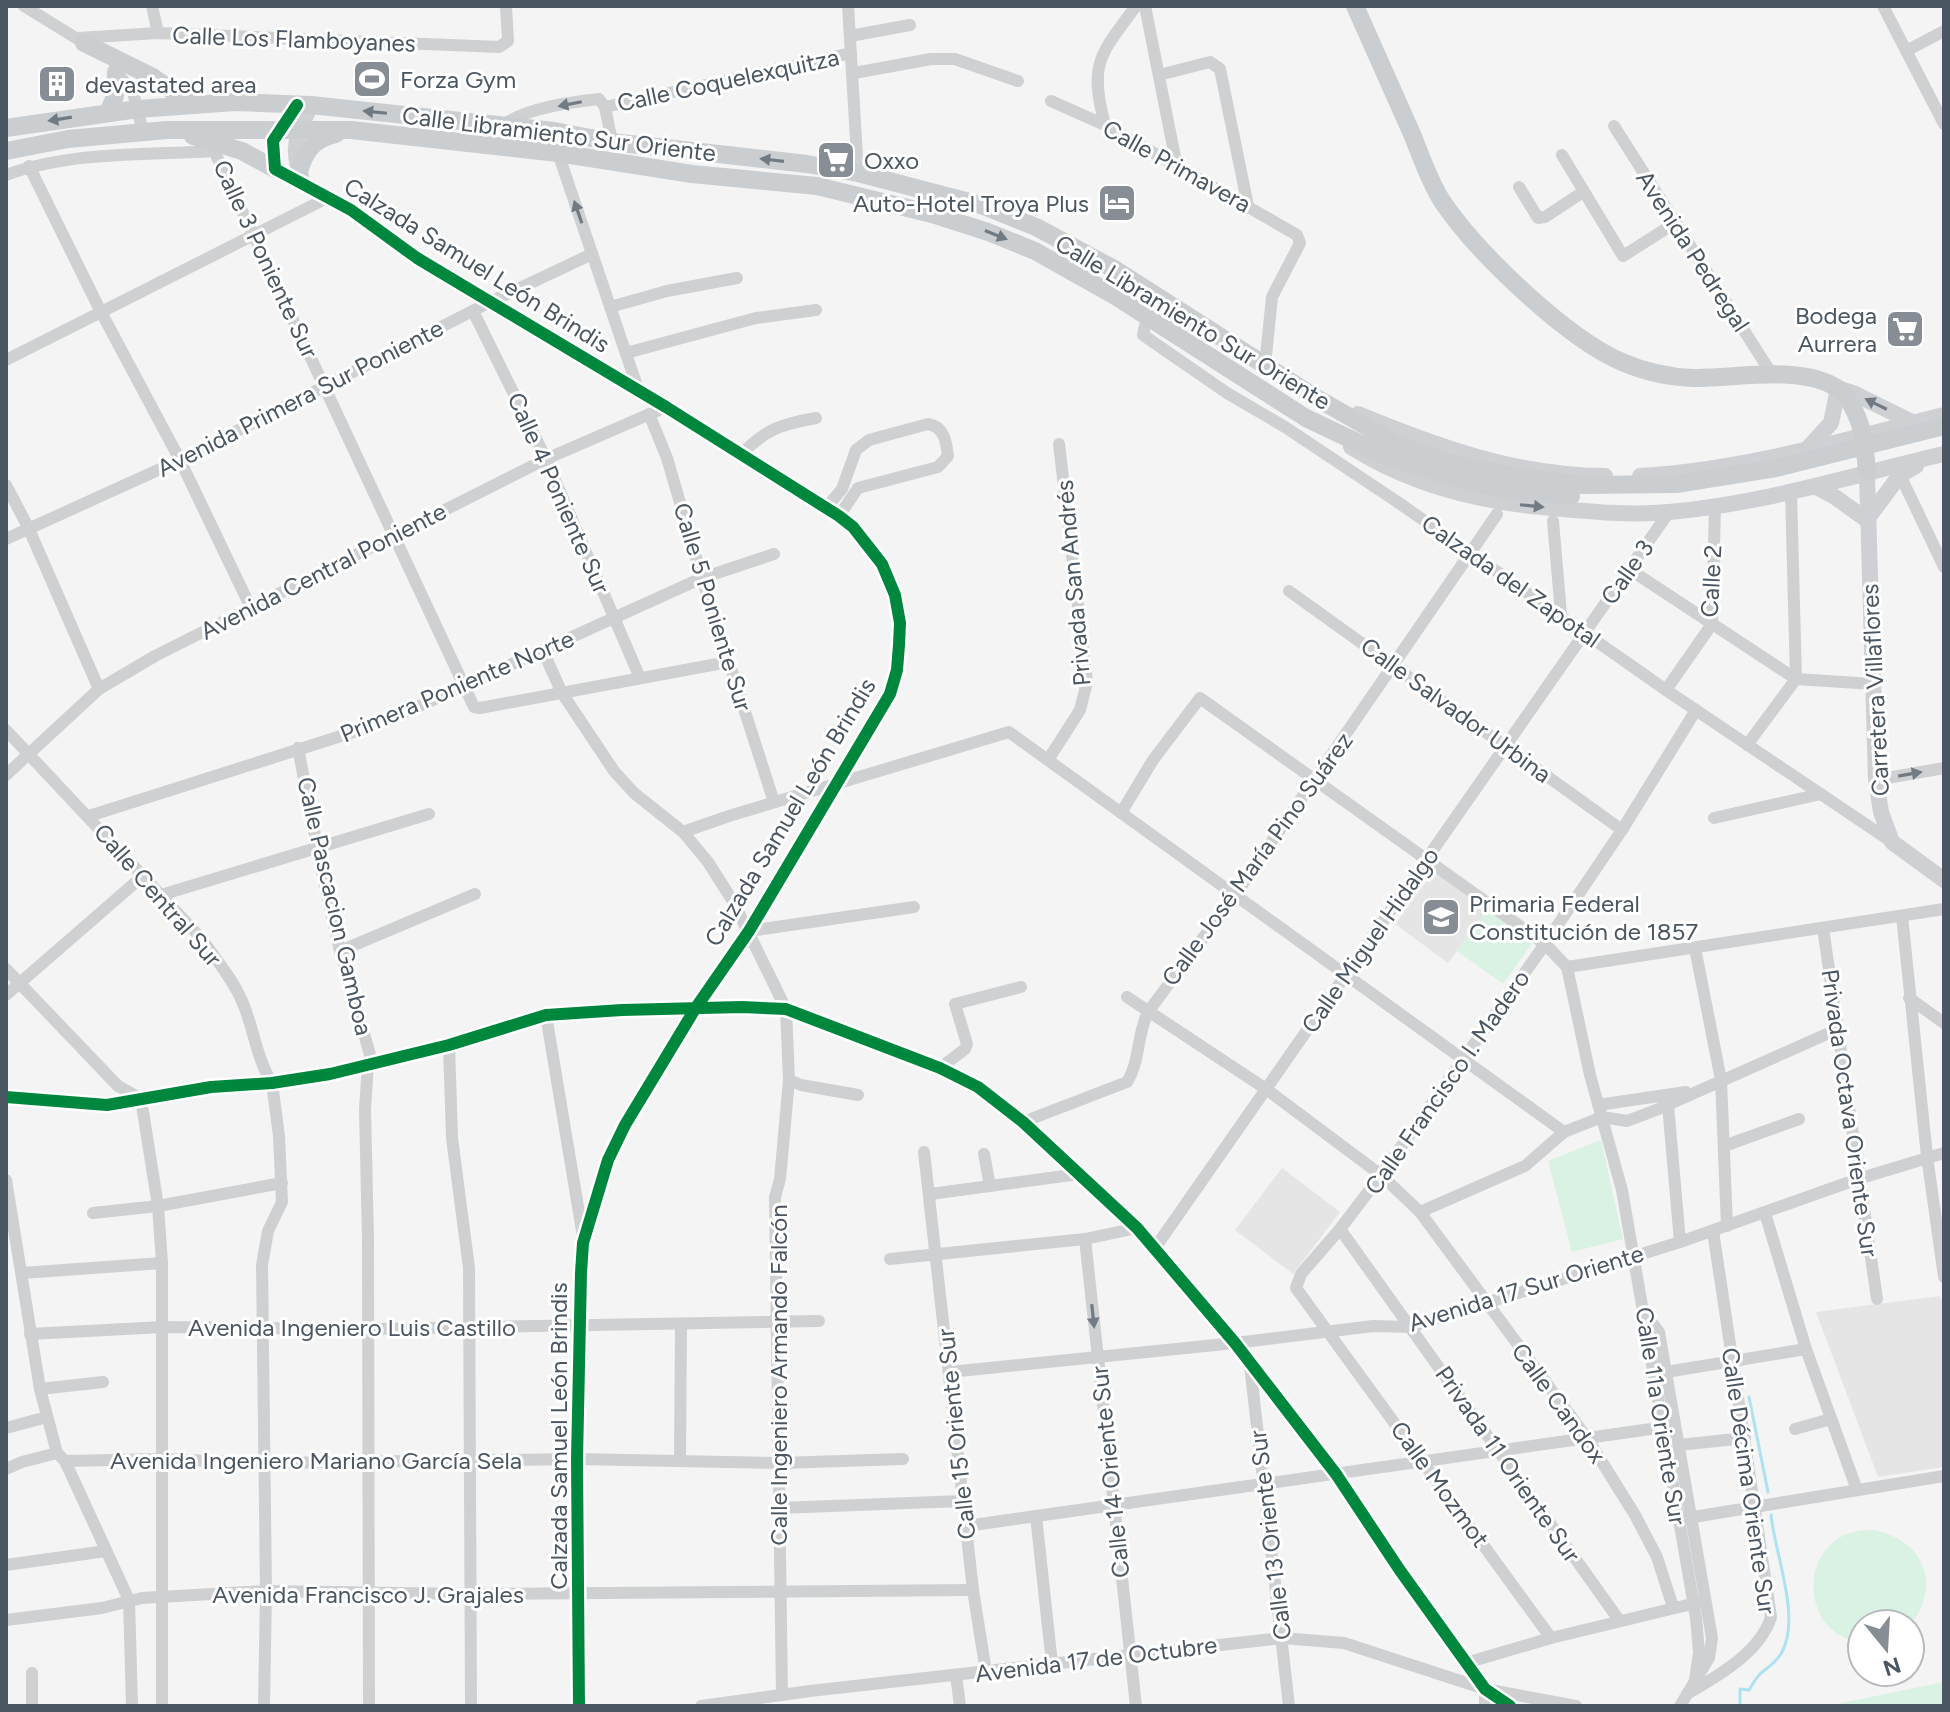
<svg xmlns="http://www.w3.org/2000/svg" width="1950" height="1712" viewBox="0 0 1950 1712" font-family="Figtree,sans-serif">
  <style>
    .education { fill: #e6e5e6 }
    .green { fill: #d9f2e3 }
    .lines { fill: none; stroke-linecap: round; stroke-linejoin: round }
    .stream { stroke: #aee2f0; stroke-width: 3 }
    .street { stroke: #ced0d2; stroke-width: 12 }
    .secondary { stroke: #ced0d4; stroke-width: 16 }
    .primary { stroke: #caced1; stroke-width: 18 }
    .primary-bridge { stroke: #caced1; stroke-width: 18 }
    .cycleway-casing { stroke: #fff; stroke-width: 17 }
    .cycleway { stroke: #00873e; stroke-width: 12 }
    .oneway { fill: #727b83 }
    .oneway2 { fill: #707a83 }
    .oneway3 { fill: #727b84 }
    .labels { text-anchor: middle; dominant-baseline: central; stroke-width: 6; stroke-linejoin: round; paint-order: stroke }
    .street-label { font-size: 24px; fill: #4a5661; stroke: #fff }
    .poi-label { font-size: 24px; fill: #4a5661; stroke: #fff; text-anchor: start }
  </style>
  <rect width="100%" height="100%" fill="#f4f4f4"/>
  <g class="education">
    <path d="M1434 871 1487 910 1448 963 1395 924Z"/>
    <path d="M1282 1168 1340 1212 1293 1274 1235 1230Z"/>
    <path d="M1940 1296 1944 1306V1467L1878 1477 1816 1312Z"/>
  </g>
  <g class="green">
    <path d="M1487 910 1533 942 1503 984 1457 951Z"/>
    <path d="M1601 1140 1623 1239 1572 1252 1548 1161Z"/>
    <path d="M1875 1530C1925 1542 1942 1585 1910 1626V1624H1862V1642C1810 1638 1796 1566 1839 1538 1850 1531 1862 1530 1875 1530Z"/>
    <path d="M1944 1682V1706H1827Z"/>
  </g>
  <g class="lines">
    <g class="stream">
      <path d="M1749 1397 1768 1492"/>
      <path d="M1740 1706V1689L1749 1690C1752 1685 1756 1678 1760 1674 1768 1667 1776 1663 1782 1652 1801 1616 1775 1555 1771 1515"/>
    </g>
    <g class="street">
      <path d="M24 6 84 43"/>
      <path d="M152 6 158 33"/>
      <path d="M848 6 858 173"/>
      <path d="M1145 6 1177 167"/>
      <path d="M1883 6 1944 124"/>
      <path d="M850 36 910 25"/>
      <path d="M78 38 158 33 499 47 508 41 506 6"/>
      <path d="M1906 51 1944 31"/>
      <path d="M115 71 133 92 143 132"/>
      <path d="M854 73 931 59H955L1018 81"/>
      <path d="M1159 75 1210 62 1220 69 1248 206"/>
      <path d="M1051 101 1105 125 1297 235 1300 243 1272 297 1265 366"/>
      <path d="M605 107 851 53"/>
      <path d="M504 125C524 108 572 102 599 99L605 107 612 142"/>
      <path d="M1105 125C1088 62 1101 54 1136 6"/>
      <path d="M1614 126 1773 376"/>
      <path d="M209 140 474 707 480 708 728 662"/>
      <path d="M558 153 639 392"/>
      <path d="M1562 155 1623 256 1675 223"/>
      <path d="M29 166 100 310 180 460 250 606"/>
      <path d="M6 175C71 151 147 155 215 151"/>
      <path d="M1519 187 1538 218 1545 217 1583 192"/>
      <path d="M610 307 667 291 737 278"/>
      <path d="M473 311 546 459 640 678"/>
      <path d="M1147 316 1143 335 1227 393 1285 427 1399 503 1666 690 1892 842"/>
      <path d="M626 353 756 318 816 310"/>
      <path d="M6 360 329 197"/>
      <path d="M649 414 667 458 702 578 774 802"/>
      <path d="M741 455C765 429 782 424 816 418"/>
      <path d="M1900 475 1944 567"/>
      <path d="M6 485 28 527 99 689"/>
      <path d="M826 508 842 489 856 450 869 440 928 424C945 427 946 442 948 456L938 467 858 488 839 516"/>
      <path d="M1553 521 1561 614"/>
      <path d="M6 539 180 460 490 302 592 254"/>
      <path d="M1629 569 1796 679 1873 684"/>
      <path d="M1289 591 1622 830"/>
      <path d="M543 651 562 693 614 771 634 793 683 832 708 862 734 903 786 1009 789 1080 780 1179 775 1197 782 1695"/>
      <path d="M1666 690 1712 624 1715 507"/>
      <path d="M6 730 201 938C215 958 232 978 242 1001 254 1028 256 1058 272 1083L279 1136 282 1202 268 1231 262 1265 266 1591 264 1706"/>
      <path d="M1747 745 1796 679 1791 492"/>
      <path d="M298 748 325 886 340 951 371 1058 368 1064 365 1109 368 1239 369 1706"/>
      <path d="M1048 760 1080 710 1087 682 1059 444"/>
      <path d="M6 775 99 689 155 656 546 459 666 407"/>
      <path d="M1876 780 1944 768"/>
      <path d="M1121 813 1153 760 1200 698 1545 944 1567 967 1590 1075 1622 1190 1696 1618 1699 1652 1695 1680"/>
      <path d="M89 816 382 723 702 578 774 554"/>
      <path d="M1714 818 1821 794"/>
      <path d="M683 832 729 816 1009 732 1564 1132"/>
      <path d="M161 895 429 814"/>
      <path d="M1902 916 1927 1156 1944 1277"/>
      <path d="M1823 928 1877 1299"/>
      <path d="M749 931 914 907"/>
      <path d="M1695 948 1721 1080 1727 1226"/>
      <path d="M340 951 475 894"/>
      <path d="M1567 967 1944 909"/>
      <path d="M6 969 118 1086 141 1099 158 1206 162 1263V1706"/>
      <path d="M6 995 144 875"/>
      <path d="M1127 997 1266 1089 1381 1175 1420 1212 1587 1438 1635 1515 1657 1557 1673 1607"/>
      <path d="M1909 998 1944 1023"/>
      <path d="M546 1015 583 1237"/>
      <path d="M449 1045 452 1138 469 1268 471 1706"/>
      <path d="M940 1068 965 1049 967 1044 955 1004 1021 987"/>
      <path d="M789 1080 801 1085 858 1095"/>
      <path d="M1598 1105 1686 1092"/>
      <path d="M1668 1105 1680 1242"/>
      <path d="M1023 1122 1127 1082C1140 1062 1137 1034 1148 1012L1235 895 1497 514"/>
      <path d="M1724 1146 1799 1119"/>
      <path d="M924 1152 973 1590 986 1672"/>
      <path d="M984 1154 990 1186"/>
      <path d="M6 1180 40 1389 57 1453 65 1461 129 1600 132 1706"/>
      <path d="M930 1194 1079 1174"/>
      <path d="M1420 1212 1525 1166 1564 1132 1602 1117 1627 1121 1656 1110 1838 1029"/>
      <path d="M93 1213 158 1206 282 1183"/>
      <path d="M1765 1213 1806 1349 1857 1490"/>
      <path d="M1340 1229 1619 1620"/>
      <path d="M1085 1239 1136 1706"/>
      <path d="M1155 1248 1669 512"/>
      <path d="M890 1259 1085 1239 1137 1228"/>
      <path d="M22 1273 162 1263"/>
      <path d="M1644 1313 1659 1332 1712 1638 1709 1658 1680 1706"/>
      <path d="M30 1334 163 1327 368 1329 819 1321"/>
      <path d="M1250 1365 1289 1706"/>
      <path d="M950 1372 1235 1343 1373 1326 1410 1327 1680 1242 1858 1179 1944 1153"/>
      <path d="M1666 1372 1806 1349"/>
      <path d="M40 1389 103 1382"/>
      <path d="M6 1428 47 1417"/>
      <path d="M1795 1429 1831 1419"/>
      <path d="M1679 1445 1745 1438"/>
      <path d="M680 1460 681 1324"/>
      <path d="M65 1461 162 1459 265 1463 577 1459 780 1463 903 1459"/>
      <path d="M6 1469 22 1462 57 1453"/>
      <path d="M779 1508 962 1501"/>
      <path d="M1036 1516 1052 1664"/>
      <path d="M1687 1518 1944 1476"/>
      <path d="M966 1526 1665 1427"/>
      <path d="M6 1565 106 1551"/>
      <path d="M6 1620 102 1608 142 1598 266 1591 468 1594 973 1590"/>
      <path d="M1551 1638 1296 1288 1301 1274 1340 1229 1381 1175 1545 944 1622 830 1696 710"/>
      <path d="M1466 1663 1551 1638 1700 1602"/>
      <path d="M32 1673V1706"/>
      <path d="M956 1675 960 1706"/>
      <path d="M1687 1694C1717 1676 1760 1653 1771 1617L1713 1231"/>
      <path d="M701 1706 810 1691 1282 1638 1344 1643 1485 1689 1576 1706"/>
      <path d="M1485 1706V1689"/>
    </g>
    <g class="secondary">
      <path d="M297 105 273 141 275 169 351 210 417 258 666 407 839 516 853 527 882 564 895 595 900 623 899 645 897 670 890 694 749 931 695 1009 625 1125 608 1160 583 1243 581 1273 577 1459 579 1706"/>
      <path d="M301 176C290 147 298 132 311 105"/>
      <path d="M1358 414C1437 447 1519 476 1605 476"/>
      <path d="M1351 447C1408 483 1475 501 1542 507 1584 511 1627 516 1669 512 1763 504 1853 475 1944 454"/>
      <path d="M1808 448 1831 423 1838 388 1853 393 1914 423"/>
      <path d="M1867 474 1876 780 1881 812 1892 842 1944 880"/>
      <path d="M1640 476C1744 470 1844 440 1944 415"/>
      <path d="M1816 487 1835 497 1867 520"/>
      <path d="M1868 518 1900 475 1916 466"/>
      <path d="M6 1097 107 1105 211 1087 272 1083 330 1074 449 1045 546 1015 622 1010 742 1007 786 1009 940 1068 978 1087 1023 1122 1137 1228 1235 1343 1336 1474 1399 1569 1485 1689 1510 1706"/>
    </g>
    <g class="primary">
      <path d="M1355 6C1374 49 1393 91 1412 134 1421 156 1429 181 1442 201 1476 252 1566 338 1622 362 1645 372 1668 377 1693 378 1735 379 1800 364 1837 388 1852 398 1861 424 1864 441"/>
      <path d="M84 43 151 76 193 105"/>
      <path d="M109 111 115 96 116 72"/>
      <path d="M6 128 138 109 235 102 311 105 554 131 612 142 807 164 858 173 981 205 1036 227 1116 270 1313 396 1397 444 1443 461 1507 475 1583 485 1676 484 1776 468 1944 426"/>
      <path d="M193 136 242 151 275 169"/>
      <path d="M6 151 68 139 167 130H351L558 153 692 174 817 186 932 214 988 232 1035 251 1115 296 1306 418 1388 457 1466 481 1509 490 1571 496"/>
      <path d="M299 172C305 150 314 139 336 134"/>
    </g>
    <path class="primary-bridge" d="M1864 441 1867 471"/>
    <g class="cycleway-casing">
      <g id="cycleway">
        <path d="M297 105 273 141 275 169 351 210 417 258 666 407 839 516 853 527 882 564 895 595 900 623 899 645 897 670 890 694 749 931 695 1009 625 1125 608 1160 583 1243 581 1273 577 1459 579 1706"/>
        <path d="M6 1097 107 1105 211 1087 272 1083 330 1074 449 1045 546 1015 622 1010 742 1007 786 1009 940 1068 978 1087 1023 1122 1137 1228 1235 1343 1336 1474 1399 1569 1485 1689 1510 1706"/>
      </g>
    </g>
    <use href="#cycleway" class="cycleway"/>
  </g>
  <defs><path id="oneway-solid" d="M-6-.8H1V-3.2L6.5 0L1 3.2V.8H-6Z" transform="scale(2)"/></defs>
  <g class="oneway">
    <use href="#oneway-solid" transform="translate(570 104) rotate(169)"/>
    <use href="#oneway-solid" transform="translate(578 212) rotate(-109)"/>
    <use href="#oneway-solid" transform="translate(1910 774) rotate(-10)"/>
    <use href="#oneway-solid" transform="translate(1093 1316) rotate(84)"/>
  </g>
  <g class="oneway2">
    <use href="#oneway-solid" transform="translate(375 112) rotate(-174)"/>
    <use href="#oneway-solid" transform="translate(60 119) rotate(171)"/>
    <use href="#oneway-solid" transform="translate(772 160) rotate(-173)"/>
    <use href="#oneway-solid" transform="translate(996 235) rotate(22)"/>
  </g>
  <g class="oneway3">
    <use href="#oneway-solid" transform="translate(1876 404) rotate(-154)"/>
    <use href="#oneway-solid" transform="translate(1532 506) rotate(6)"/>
  </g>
  <defs>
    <g id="stadium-square" transform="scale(2)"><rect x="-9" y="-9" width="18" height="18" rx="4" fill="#868d94" stroke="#fff"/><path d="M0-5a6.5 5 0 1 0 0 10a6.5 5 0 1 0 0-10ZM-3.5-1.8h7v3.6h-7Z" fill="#fff"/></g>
    <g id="building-square" transform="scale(2)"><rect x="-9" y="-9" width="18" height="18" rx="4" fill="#868d94" stroke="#fff"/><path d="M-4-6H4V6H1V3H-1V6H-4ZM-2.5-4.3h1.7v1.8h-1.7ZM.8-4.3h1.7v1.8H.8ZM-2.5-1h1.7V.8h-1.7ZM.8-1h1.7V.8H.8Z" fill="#fff"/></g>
    <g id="supermarket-square" transform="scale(2)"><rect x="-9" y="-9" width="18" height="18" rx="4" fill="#868d94" stroke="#fff"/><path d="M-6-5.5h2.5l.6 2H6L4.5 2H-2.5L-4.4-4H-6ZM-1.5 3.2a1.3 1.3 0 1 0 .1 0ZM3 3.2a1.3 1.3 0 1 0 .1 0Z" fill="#fff"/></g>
    <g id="hotel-square" transform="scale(2)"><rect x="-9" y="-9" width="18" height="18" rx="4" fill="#868d94" stroke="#fff"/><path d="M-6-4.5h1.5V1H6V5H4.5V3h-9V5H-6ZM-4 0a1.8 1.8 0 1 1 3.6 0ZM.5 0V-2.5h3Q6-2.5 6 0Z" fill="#fff"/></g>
    <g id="school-square" transform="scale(2)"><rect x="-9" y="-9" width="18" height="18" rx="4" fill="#868d94" stroke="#fff"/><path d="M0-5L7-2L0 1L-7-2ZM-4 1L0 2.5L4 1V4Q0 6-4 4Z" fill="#fff"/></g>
  </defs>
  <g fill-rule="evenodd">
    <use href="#stadium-square" x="372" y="79"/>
    <use href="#building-square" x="57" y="84"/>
    <use href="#supermarket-square" x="836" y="160"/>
    <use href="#hotel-square" x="1117" y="203"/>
    <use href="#supermarket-square" x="1905" y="329"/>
    <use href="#school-square" x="1441" y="917"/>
  </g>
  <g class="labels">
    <g class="street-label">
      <text transform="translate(294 39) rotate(2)">Calle Los Flamboyanes</text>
      <text transform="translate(728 80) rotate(-12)">Calle Coquelexquitza</text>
      <text transform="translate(559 134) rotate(7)">Calle Libramiento Sur Oriente</text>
      <text transform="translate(1177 166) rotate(29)">Calle Primavera</text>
      <text transform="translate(1693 251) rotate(57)">Avenida Pedregal</text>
      <text transform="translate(266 259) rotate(65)">Calle 3 Poniente Sur</text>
      <text transform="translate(477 265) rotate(32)">Calzada Samuel León Brindis</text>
      <text transform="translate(1193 322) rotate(31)">Calle Libramiento Sur Oriente</text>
      <text transform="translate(300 398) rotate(-27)">Avenida Primera Sur Poniente</text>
      <text transform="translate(559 493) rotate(66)">Calle 4 Poniente Sur</text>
      <text transform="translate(323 571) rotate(-27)">Avenida Central Poniente</text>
      <text transform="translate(1627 572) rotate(-55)">Calle 3</text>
      <text transform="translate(1511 581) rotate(35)">Calzada del Zapotal</text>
      <text transform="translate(1711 581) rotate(-87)">Calle 2</text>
      <text transform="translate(1073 583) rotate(-95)">Privada San Andrés</text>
      <text transform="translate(713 607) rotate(73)">Calle 5 Poniente Sur</text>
      <text transform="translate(457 686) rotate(-23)">Primera Poniente Norte</text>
      <text transform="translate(1875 690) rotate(-93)">Carretera Villaflores</text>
      <text transform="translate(1456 710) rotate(36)">Calle Salvador Urbina</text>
      <text transform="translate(790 812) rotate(-59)">Calzada Samuel León Brindis</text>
      <text transform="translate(1257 859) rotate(-54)">Calle José María Pino Suárez</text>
      <text transform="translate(158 895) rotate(49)">Calle Central Sur</text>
      <text transform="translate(335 906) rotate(77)">Calle Pascacion Gamboa</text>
      <text transform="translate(1370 940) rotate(-55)">Calle Miguel Hidalgo</text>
      <text transform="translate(1447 1082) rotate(-55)">Calle Francisco I. Madero</text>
      <text transform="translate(1850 1113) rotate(82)">Privada Octava Oriente Sur</text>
      <text transform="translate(1526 1288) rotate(-17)">Avenida 17 Sur Oriente</text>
      <text x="352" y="1327">Avenida Ingeniero Luis Castillo</text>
      <text transform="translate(778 1375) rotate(-90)">Calle Ingeniero Armando Falcón</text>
      <text transform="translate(1559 1403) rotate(54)">Calle Candox</text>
      <text transform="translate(1661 1416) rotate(81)">Calle 11a Oriente Sur</text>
      <text transform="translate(956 1434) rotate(-96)">Calle 15 Oriente Sur</text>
      <text transform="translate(558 1436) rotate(-90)">Calzada Samuel León Brindis</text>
      <text x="316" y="1460">Avenida Ingeniero Mariano García Sela</text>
      <text transform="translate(1508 1464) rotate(55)">Privada 11 Oriente Sur</text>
      <text transform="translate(1110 1472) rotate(-96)">Calle 14 Oriente Sur</text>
      <text transform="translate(1749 1481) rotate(82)">Calle Décima Oriente Sur</text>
      <text transform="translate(1440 1484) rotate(54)">Calle Mozmot</text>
      <text transform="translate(1270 1535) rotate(-97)">Calle 13 Oriente Sur</text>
      <text x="368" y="1594">Avenida Francisco J. Grajales</text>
      <text transform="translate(1096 1659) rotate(-7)">Avenida 17 de Octubre</text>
    </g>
    <g class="poi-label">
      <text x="400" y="79">Forza Gym</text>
      <text x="85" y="84">devastated area</text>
      <text x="864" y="160">Oxxo</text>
      <text x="1089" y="203" text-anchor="end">Auto-Hotel Troya Plus</text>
      <text x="1877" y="315" text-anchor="end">Bodega<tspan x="1877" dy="28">Aurrera</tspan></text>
      <text x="1469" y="903">Primaria Federal<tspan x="1469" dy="28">Constitución de 1857</tspan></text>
    </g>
  </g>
  <rect width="1950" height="1712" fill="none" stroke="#4a5661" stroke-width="16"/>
  <g transform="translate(1886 1648) rotate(162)"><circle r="38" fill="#ffffff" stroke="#b7bbc0" stroke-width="2"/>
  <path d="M0-6L14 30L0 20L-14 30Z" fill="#868d94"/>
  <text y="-12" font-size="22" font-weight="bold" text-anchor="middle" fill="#4a5661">N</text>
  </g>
</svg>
